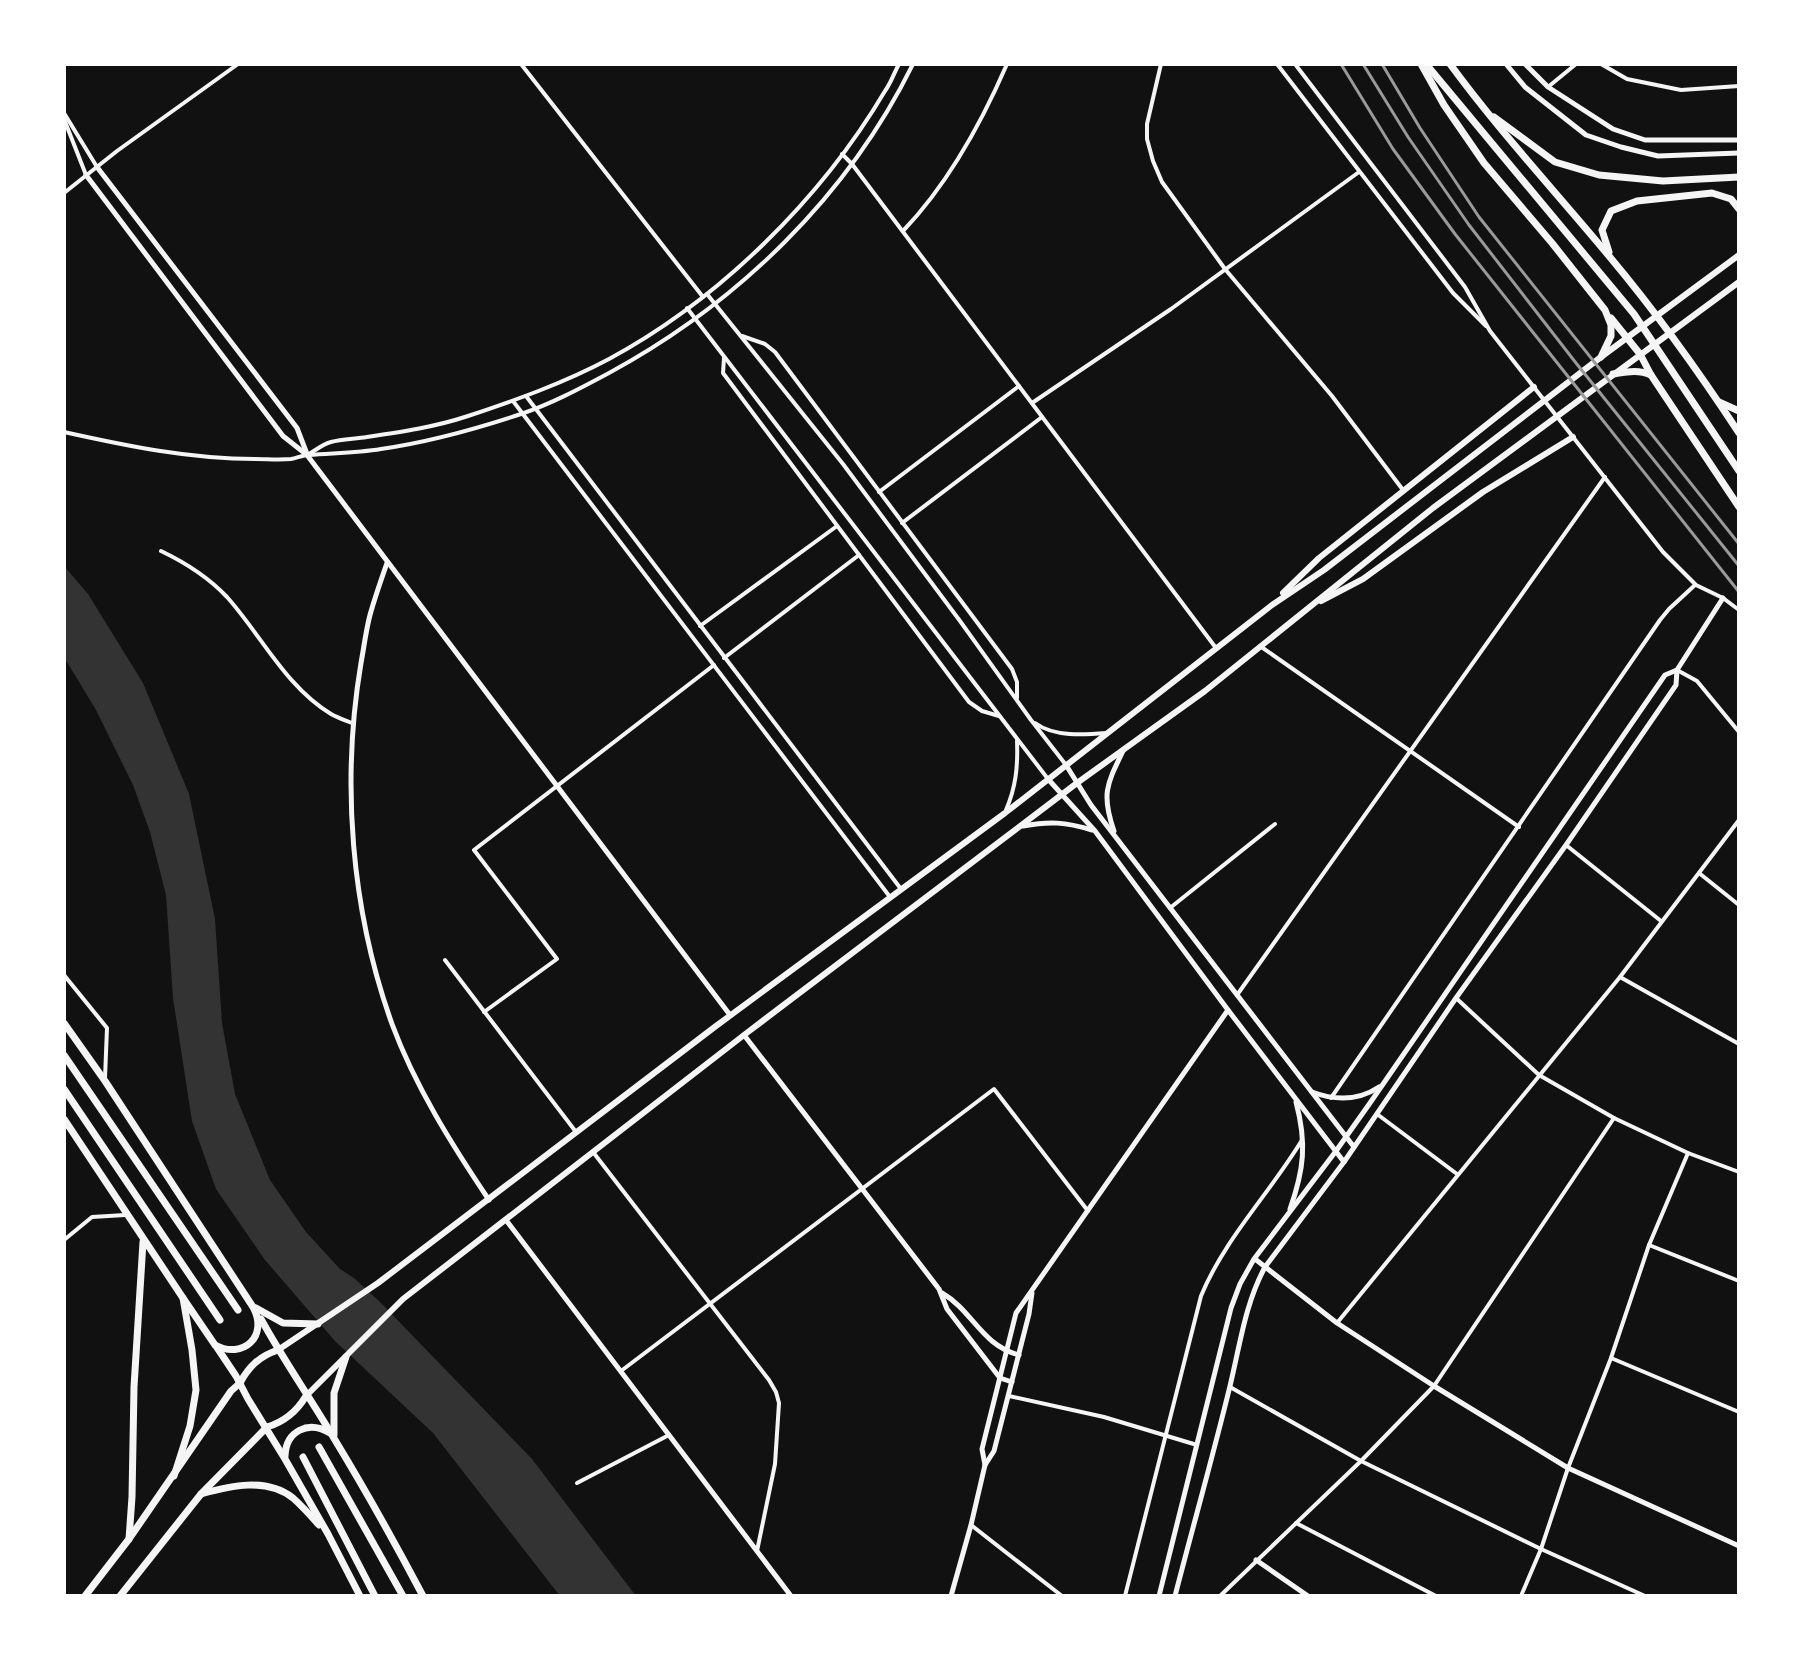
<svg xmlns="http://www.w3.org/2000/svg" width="1803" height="1660" viewBox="0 0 1803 1660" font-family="Helvetica,sans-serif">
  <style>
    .water { fill: #333 }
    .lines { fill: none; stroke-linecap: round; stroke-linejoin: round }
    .minor { stroke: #f5f5f5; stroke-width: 4 }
    .tertiary { stroke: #f5f5f5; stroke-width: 5 }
    .secondary { stroke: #f5f5f5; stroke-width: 6 }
    .primary { stroke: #f5f5f5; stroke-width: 7 }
    .trunk { stroke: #f5f5f5; stroke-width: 7 }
    .rail { stroke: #9a9a9a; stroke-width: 3 }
  </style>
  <rect width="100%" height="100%" fill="#111"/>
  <path class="water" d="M64 566 88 594 143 683 189 794 215 919 222 1023 235 1094 270 1180 306 1232 340 1269 354 1278 379 1301 532 1459 636 1596H560L433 1433 335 1341 265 1260 216 1189 192 1121 173 998 166 895 150 832 133 785 96 710 64 657Z"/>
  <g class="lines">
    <g class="minor">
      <path d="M521 64 703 297"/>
      <path d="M1161 64 1147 124V139L1153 161 1162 182 1225 269 1332 396 1403 490"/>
      <path d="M1277 64 1453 293 1486 326"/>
      <path d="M1295 64 1465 287 1490 331 1663 552 1696 585 1723 598 1739 610"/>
      <path d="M1601 64 1627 79 1681 90 1739 86"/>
      <path d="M1548 87 1576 64"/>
      <path d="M64 113 97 167"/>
      <path d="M64 119 86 175"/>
      <path d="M842 154 852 164 1216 648"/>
      <path d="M64 193 117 151 238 64"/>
      <path d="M903 231C948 184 981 124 1007 64"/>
      <path d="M707 294 843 464 960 621 1031 720 1066 765"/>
      <path d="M687 308 1048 779"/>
      <path d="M742 336 765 344 775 352 1012 669 1017 682V698"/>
      <path d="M724 358 723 373 969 702 982 711 999 716"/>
      <path d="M526 396 901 889"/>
      <path d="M513 401 890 897"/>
      <path d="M1032 403 1171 309 1359 172"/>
      <path d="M64 432C127 446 190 459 255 459 267 459 279 460 291 459 297 458 303 455 309 455 333 453 357 453 381 449 429 442 476 429 521 414 551 404 581 388 609 373 738 303 848 196 913 64"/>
      <path d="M309 454C316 450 323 444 331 442 342 439 355 439 367 437 401 432 435 427 468 416 516 400 564 383 609 359 720 299 821 199 885 91 891 83 894 73 899 64"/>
      <path d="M879 492 1019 386"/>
      <path d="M902 523 1042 417"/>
      <path d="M161 551C184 562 209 578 227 597 261 635 286 687 331 714 338 718 347 721 354 724"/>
      <path d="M700 626 837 526"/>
      <path d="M1260 646 1519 827"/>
      <path d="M724 658 859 555"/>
      <path d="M1677 670 1697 681 1739 732"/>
      <path d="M1035 723C1054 737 1084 735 1106 733"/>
      <path d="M1006 810C1016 787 1018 766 1017 741"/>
      <path d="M1566 845 1661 921"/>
      <path d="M1699 873 1739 905"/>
      <path d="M1170 908 1275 824"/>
      <path d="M445 960 576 1132"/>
      <path d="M64 975 107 1028 105 1078"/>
      <path d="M1620 977 1739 1044"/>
      <path d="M1237 995 1605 477"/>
      <path d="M1456 998 1539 1075 1614 1118 1688 1153 1739 1172"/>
      <path d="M484 1012 557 959 474 850 714 665"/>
      <path d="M1331 1098 1660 620 1669 609 1695 585"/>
      <path d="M1377 1114 1457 1174"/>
      <path d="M593 1152 769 1380 776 1392 779 1403 775 1464 757 1551"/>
      <path d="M64 1240 92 1217 125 1215"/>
      <path d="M1649 1245 1739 1281"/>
      <path d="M1337 1323 1620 977 1739 820"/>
      <path d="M1611 1358 1739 1412"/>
      <path d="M621 1371 994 1089 1088 1211"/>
      <path d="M1230 1387 1361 1461 1541 1549 1645 1596"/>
      <path d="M1009 1396 1104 1417 1197 1445"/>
      <path d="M577 1483 669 1435"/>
      <path d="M1296 1523 1436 1596"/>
      <path d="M971 1525 1062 1596"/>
      <path d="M1125 1596 1201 1296C1225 1238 1270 1193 1302 1140"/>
      <path d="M1220 1596 1361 1461 1434 1386 1614 1118"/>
      <path d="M1521 1596 1541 1549 1568 1468 1611 1358 1649 1245 1688 1153"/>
    </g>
    <g class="tertiary">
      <path d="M1506 64 1525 87 1586 135 1621 147 1658 156 1739 153"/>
      <path d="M1525 64 1548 87 1613 129 1645 140H1739"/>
      <path d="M97 167 297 428 307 454"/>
      <path d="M86 175 283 436 307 455 730 1015"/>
      <path d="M387 563C381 580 375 597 370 615 366 630 364 647 361 663 341 782 351 910 392 1024 415 1086 452 1145 489 1200"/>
      <path d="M1066 765 1091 805 1354 1147"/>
      <path d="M1048 779 1095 831 1228 1010 1344 1162"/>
      <path d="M1023 826C1050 821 1065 822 1092 830"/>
      <path d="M1114 831C1101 794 1107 784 1123 751"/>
      <path d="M744 1035 939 1289 947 1309 1000 1378 1012 1382"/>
      <path d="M1312 1092C1336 1101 1358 1101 1379 1087"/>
      <path d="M1290 1209C1304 1170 1307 1143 1296 1102"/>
      <path d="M506 1220 791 1596"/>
      <path d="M1255 1259 1337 1323 1434 1386 1568 1468 1739 1546"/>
      <path d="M942 1293C973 1311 981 1345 1019 1355"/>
      <path d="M985 1465 994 1451 1029 1314 1032 1293"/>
      <path d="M1256 1560 1308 1596"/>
      <path d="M951 1596 971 1525 985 1465 982 1449 1016 1313 1228 1010"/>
      <path d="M1159 1596 1231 1308 1240 1284 1254 1259 1336 1151 1370 1103 1665 675 1677 670"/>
      <path d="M1175 1596C1193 1526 1213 1456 1230 1386 1240 1345 1245 1304 1265 1267L1344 1162 1456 998 1566 845 1676 685 1677 670 1723 598"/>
    </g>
    <g class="secondary">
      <path d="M1283 593 1319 558 1534 387"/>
      <path d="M1321 601 1363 579 1483 492 1573 437"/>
      <path d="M278 1350 378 1283 716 1026 1005 813 1272 605 1324 570 1601 357 1739 255"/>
      <path d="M306 1396 403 1299 744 1035 1077 783 1205 691 1433 508 1739 282"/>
    </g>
    <g class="primary">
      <path d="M1421 64 1444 105 1484 163 1552 243 1605 310 1611 325V336L1601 357"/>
      <path d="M1426 64 1634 314 1739 471"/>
      <path d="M1450 64C1499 131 1556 192 1609 256 1656 312 1699 372 1739 433"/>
      <path d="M1494 117 1555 162 1599 175 1663 181 1739 177"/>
      <path d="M1609 252 1602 230 1611 211 1637 201 1712 193 1731 199 1739 209"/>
      <path d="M1611 318 1640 354 1651 375"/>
      <path d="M1613 374C1626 372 1638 369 1651 375L1739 507"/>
      <path d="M1719 402 1739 411"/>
      <path d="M85 1596 129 1539 231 1391 240 1383"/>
      <path d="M120 1596 201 1494 267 1427"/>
    </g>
    <g class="trunk">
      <path d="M64 1023 105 1081 253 1307C269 1336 243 1360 215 1345L183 1298"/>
      <path d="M64 1055 238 1310"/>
      <path d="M64 1089 220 1320"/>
      <path d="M64 1119 183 1298 192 1350 196 1390 190 1426 174 1476"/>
      <path d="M256 1308 283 1323 318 1324"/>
      <path d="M261 1319C284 1361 311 1399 335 1440 366 1491 395 1543 423 1596"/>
      <path d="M216 1346 236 1376 248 1399 285 1459 328 1534 360 1596"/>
      <path d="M240 1383C249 1366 260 1356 278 1350"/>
      <path d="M267 1427C284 1422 297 1411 306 1396"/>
      <path d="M334 1435V1393L346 1357"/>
      <path d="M319 1447 403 1596"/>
      <path d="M285 1456C286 1431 308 1420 330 1433"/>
      <path d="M303 1457 375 1596"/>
      <path d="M201 1494C230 1486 266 1477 293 1498 302 1506 311 1516 319 1525"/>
      <path d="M129 1539 132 1497 134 1387 143 1242"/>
    </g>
    <g class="rail">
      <path d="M1341 64 1393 149 1455 234 1739 592"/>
      <path d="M1363 64 1408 137 1469 225 1576 363 1739 566"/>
      <path d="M1382 64 1420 128 1479 217 1739 544"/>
    </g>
  </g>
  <rect width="1803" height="1660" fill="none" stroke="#ffffff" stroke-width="132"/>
</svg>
